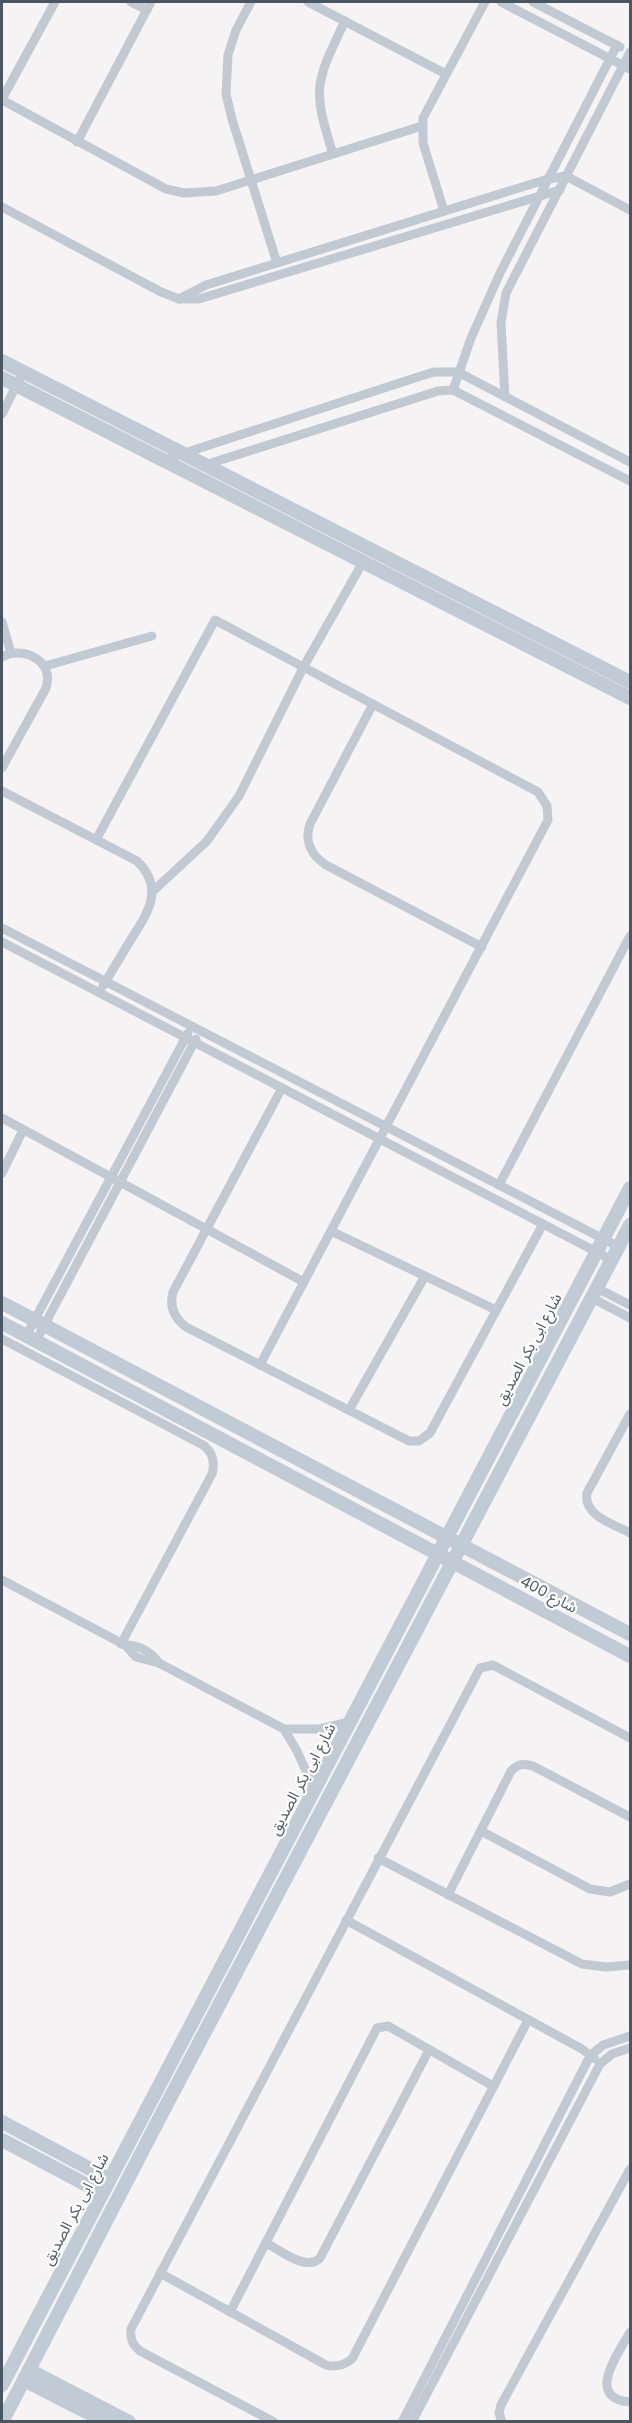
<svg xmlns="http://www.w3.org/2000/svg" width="632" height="2423" viewBox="0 0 632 2423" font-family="Poppins,'Noto Sans Arabic',sans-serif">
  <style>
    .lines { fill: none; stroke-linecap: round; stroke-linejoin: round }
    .street { stroke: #c1cad2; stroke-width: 9 }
    .secondary { stroke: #c1cbd6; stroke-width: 14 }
    .labels { text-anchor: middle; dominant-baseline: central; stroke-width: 4.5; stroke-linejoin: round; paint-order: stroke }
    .street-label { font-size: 15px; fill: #4a5661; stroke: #fff }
  </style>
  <rect width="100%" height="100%" fill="#f5f3f3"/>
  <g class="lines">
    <g class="street">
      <path d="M131 2 147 10"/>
      <path d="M251 2 236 30 228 55 226 94 232 119 277 263"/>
      <path d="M308 2 446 74"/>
      <path d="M501 2 630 69"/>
      <path d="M533 2 620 47"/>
      <path d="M2 99 55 2"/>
      <path d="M2 100 166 189 184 193 216 191 422 126"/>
      <path d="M77 142 151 2"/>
      <path d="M333 154C312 87 315 84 345 21"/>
      <path d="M2 207 161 292 179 299H199L560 190"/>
      <path d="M444 211 423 143V118L485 2"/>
      <path d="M179 299 206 285 548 179 566 176 630 210"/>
      <path d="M453 390 471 338 500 273 617 45"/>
      <path d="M505 397 501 323 506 293 630 52"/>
      <path d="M2 414 23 372"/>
      <path d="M163 460 421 376 434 372H458L630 462"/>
      <path d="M205 465 438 391 453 390 630 481"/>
      <path d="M2 622 11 653"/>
      <path d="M2 657C23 645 55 661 46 688L2 768"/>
      <path d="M45 666 152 636"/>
      <path d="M373 704 310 824C304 841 311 855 326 865L482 947"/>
      <path d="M2 791 137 861C166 889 147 914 130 941 121 956 112 971 103 986"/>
      <path d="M96 840 215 620 538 792 547 806 548 820 260 1365"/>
      <path d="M152 892 207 841 239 796 304 666 363 562"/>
      <path d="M2 928 619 1247"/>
      <path d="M2 942 612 1260"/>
      <path d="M282 1088 173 1292C169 1307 174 1318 186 1327L409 1441H419L430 1433 543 1224"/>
      <path d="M2 1118 304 1282"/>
      <path d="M2 1173 23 1130"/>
      <path d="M499 1185 630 936"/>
      <path d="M331 1231 496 1310"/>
      <path d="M597 1288 630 1305"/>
      <path d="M592 1298 630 1318"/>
      <path d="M26 1336 188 1033"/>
      <path d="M2 1339 203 1445C213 1452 215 1463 212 1474L121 1644"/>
      <path d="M36 1341 196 1039"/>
      <path d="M349 1410 425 1276"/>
      <path d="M630 1414 587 1493C583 1516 614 1524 630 1533"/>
      <path d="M2 1580 125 1645 136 1657 159 1663 284 1729H319L352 1721"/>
      <path d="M125 1645C140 1645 150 1651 159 1663"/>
      <path d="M284 1729 297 1751 315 1791"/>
      <path d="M481 1831 590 1889 610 1892 630 1884"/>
      <path d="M378 1858 582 1964 606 1967 630 1965"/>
      <path d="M448 1895 511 1771C518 1764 523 1763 533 1766L630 1817"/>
      <path d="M346 1920 582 2049 595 2059"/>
      <path d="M266 2243C280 2250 306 2272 320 2258L429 2050"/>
      <path d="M160 2273 326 2365C336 2368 344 2365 352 2359L528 2020"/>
      <path d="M230 2312 377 2028 388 2026 493 2086"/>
      <path d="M630 2332C619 2353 584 2398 630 2402"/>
      <path d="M274 2422 140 2351C132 2344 130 2339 131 2329L480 1668 493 1665 630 1738"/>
      <path d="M402 2422 590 2056 603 2045 630 2036"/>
      <path d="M412 2422 600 2064 612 2054 630 2048"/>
      <path d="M502 2422 499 2413 501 2405 630 2169"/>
    </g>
    <g class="secondary">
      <path d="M2 361 630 682"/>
      <path d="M2 378 630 698"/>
      <path d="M2 1303 630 1634"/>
      <path d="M2 1323 630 1656"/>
      <path d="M2 2122 109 2179"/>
      <path d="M2 2140 102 2193"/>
      <path d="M29 2370 129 2422"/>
      <path d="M24 2380 106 2422"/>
      <path d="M2 2385 630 1188"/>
      <path d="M2 2422 159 2119 630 1225"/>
    </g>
  </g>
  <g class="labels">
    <g class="street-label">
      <text transform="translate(528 1349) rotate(-62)">شارع ابى بكر الصديق</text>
      <text transform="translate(549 1594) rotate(28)">شارع 400</text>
      <text transform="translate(302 1779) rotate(-62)">شارع ابى بكر الصديق</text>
      <text transform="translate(75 2209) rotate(-62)">شارع ابى بكر الصديق</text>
    </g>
  </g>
  <rect width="632" height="2423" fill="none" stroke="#4a5661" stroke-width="6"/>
</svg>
